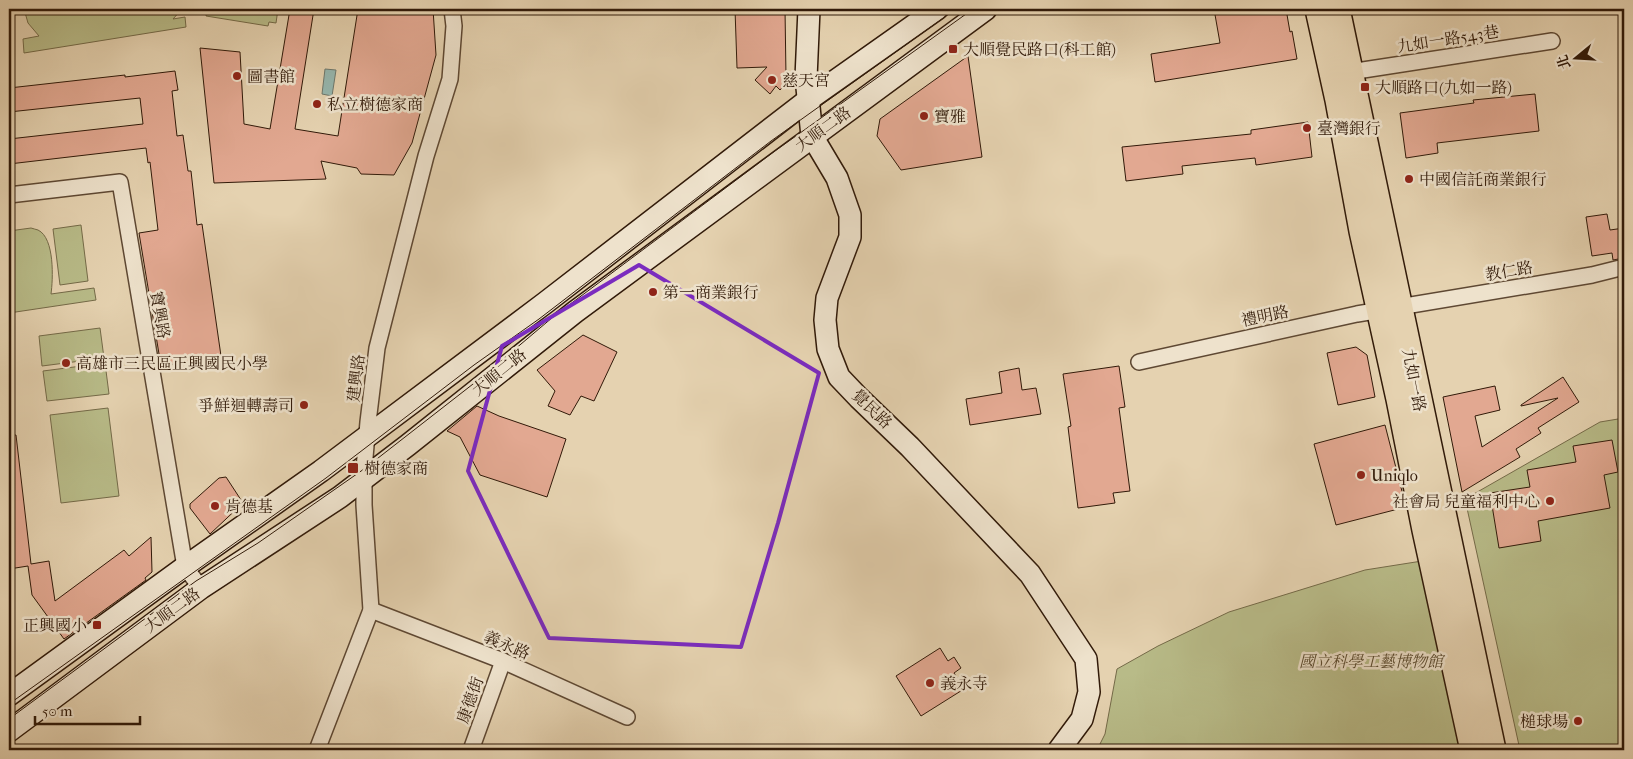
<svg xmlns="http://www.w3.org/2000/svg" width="1633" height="759" viewBox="0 0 1633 759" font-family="'IM FELL French Canon','Noto Serif TC',serif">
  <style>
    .green { fill: #b8bb88; stroke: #746a48 }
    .water { fill: #96b7af; stroke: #6e786d }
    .building { fill: #e2a891; stroke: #311a09 }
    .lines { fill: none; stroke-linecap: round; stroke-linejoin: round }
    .street-casing { stroke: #5e4833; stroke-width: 18 }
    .secondary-casing { stroke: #311a09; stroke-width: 24 }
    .primary-casing { stroke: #311a09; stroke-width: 28 }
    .street { stroke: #eee2cc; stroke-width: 15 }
    .secondary { stroke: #eee2cc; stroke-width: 21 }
    .primary { stroke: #e5d2b0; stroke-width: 25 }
    .tram { stroke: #311a09; stroke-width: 1 }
    .marked { fill: none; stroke: #7b2cbf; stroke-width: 4; stroke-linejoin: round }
    .poi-dot { fill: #8f2418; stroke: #eee2cc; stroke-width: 2 }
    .labels { text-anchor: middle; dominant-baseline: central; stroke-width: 5; stroke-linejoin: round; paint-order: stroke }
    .street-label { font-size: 16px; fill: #311a09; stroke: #eee2cc }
    .poi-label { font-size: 16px; fill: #311a09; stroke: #eee2cc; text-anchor: start }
    .park-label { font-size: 16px; font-style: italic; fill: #5a4a2f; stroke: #eee2cc }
  </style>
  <rect width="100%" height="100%" fill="#e5d2b0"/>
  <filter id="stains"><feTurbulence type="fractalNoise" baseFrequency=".004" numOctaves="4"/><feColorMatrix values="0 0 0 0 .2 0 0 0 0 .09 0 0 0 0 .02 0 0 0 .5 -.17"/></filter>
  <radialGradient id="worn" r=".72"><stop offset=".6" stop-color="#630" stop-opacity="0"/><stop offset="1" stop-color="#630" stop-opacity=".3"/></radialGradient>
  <g class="green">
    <path d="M24 9H182L173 19 185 17 186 27 24 53 23 39 39 36 28 23Z"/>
    <path d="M207 9H278L276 23 269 22 268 26 206 16Z"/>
    <path d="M81 225 88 281 60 285 53 229Z"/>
    <path d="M31 228C33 229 36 229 38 230 55 238 53 280 51 294L94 288 96 300 9 313V231Z"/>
    <path d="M100 328 104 358 42 366 39 336Z"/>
    <path d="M105 363 109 394 47 401 43 371Z"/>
    <path d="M108 408 119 496 61 503 50 415Z"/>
    <path d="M1624 418V750H1520L1465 499 1600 422Z"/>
    <path d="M1441 558 1488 750H1097L1105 734 1117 669 1158 646 1229 612 1365 570Z"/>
  </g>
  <path class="water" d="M325 69 336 70 332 96 322 94Z"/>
  <g class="building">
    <path d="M290 9H314L295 129 338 136 358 9H433L436 55 412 143 394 175 361 174 357 168 321 161 326 179 214 183 200 48 240 52 244 124 270 129Z"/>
    <path d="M735 9H785L786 77 788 81 780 90 776 86 770 94 755 80 767 67 737 68Z"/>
    <path d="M1214 9H1286L1290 32 1292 31 1297 59 1155 82 1151 54 1220 43Z"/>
    <path d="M968 56 982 157 901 170 877 136 880 119Z"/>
    <path d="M175 71 178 90 172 91 177 136 183 135 188 171H191L197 225 202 224 221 356 161 366 139 233 158 230 150 162 148 163 146 148 9 164V139L143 124 140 98 9 112V88L125 75V77Z"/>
    <path d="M1535 94 1539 131 1437 143 1438 153 1406 158 1400 113 1474 103 1473 100Z"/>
    <path d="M1308 122 1312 157 1256 165 1255 158 1182 166 1183 174 1126 181 1122 147 1251 134V130Z"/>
    <path d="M1607 214 1610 230 1624 228V258L1613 260 1612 253 1592 256 1586 217Z"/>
    <path d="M583 335 617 352 594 401 581 396 570 415 548 406 555 391 537 370Z"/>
    <path d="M1356 347 1367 355 1375 397 1338 405 1327 353Z"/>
    <path d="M1119 366 1125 407 1119 408 1130 491 1113 493 1115 503 1078 508 1068 427 1071 426 1063 374Z"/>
    <path d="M1019 368 1022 390 1036 388 1041 414 970 425 966 399 1002 393 999 372Z"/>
    <path d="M1563 377 1579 402 1538 428 1541 433 1516 449 1520 457 1462 492 1443 397 1495 386 1500 410 1475 416 1482 447 1558 398 1521 406V405Z"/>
    <path d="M477 406 499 416 566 439 547 497 480 475 460 437 447 431Z"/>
    <path d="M1385 425 1406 507 1336 525 1314 444Z"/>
    <path d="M9 435H16L31 564 49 561 55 601 124 550 129 556 151 537 152 572 145 578 146 580 64 639 32 595 28 566 9 569Z"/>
    <path d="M1612 440 1618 472 1604 475 1610 508 1538 521 1541 541 1499 548 1490 493 1530 487 1527 470 1576 462 1573 446Z"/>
    <path d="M226 477 243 503 210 534 190 508V504L219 478Z"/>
    <path d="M940 648 948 661 954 657 961 668 954 673 964 689 921 716 896 676Z"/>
  </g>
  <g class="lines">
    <g class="street-casing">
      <g id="street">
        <path d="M1350 72 1552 41"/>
        <path d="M9 195 120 182 185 567 201 588"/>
        <path d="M1139 362 1357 314 1592 275 1624 267"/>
        <path d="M371 610 503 661 627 717"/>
        <path d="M317 750 371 610 364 505V469L368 422 377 348 426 156 450 79 454 26 452 9"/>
        <path d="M471 750 503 661"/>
      </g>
    </g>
    <g class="secondary-casing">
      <g id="secondary">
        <path d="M809 9 806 78 812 136 837 178 850 215V237L827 298 825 320 828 349 839 377 859 398 910 447 1030 574 1086 659 1089 692 1082 719 1059 750"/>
        <path d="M9 695 185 567 321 471 545 303 808 100 937 9"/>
        <path d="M9 731 201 588 340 497 408 445 575 312 986 9"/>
      </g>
    </g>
    <g class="primary-casing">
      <g id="primary">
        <path d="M1318 9 1338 100 1362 231 1399 399 1425 530 1473 750"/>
        <path d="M1337 9C1388 256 1439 503 1493 750"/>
      </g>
    </g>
    <use href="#street" class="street"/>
    <use href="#secondary" class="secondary"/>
    <use href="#primary" class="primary"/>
    <g class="tram">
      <path d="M9 704 326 478 474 365 539 319 771 141 956 9"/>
      <path d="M9 719 196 581 258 543 364 469 482 377 553 317 775 151 973 9"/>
    </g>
  </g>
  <path class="marked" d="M639 265 819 373 778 523 741 647 549 638 468 471 502 346Z"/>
  <g class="poi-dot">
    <rect x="948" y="44" width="10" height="10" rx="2.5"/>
    <circle cx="237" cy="76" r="5"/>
    <circle cx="772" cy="80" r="5"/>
    <rect x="1360" y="82" width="10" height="10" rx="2.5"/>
    <circle cx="317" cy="104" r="5"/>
    <circle cx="924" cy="116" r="5"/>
    <circle cx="1307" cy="128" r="5"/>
    <circle cx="1409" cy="179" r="5"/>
    <circle cx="653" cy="292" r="5"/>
    <circle cx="66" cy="363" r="5"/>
    <circle cx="304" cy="405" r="5"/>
    <rect x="347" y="462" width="12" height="12" rx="2.5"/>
    <circle cx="1361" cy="475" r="5"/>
    <circle cx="1550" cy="501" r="5"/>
    <circle cx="215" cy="506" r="5"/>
    <rect x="92" y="620" width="10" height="10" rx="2.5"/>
    <circle cx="930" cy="683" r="5"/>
    <circle cx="1578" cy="721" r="5"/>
  </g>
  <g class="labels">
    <g class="street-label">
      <text transform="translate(1448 39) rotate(-9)">九如一路543巷</text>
      <text transform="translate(823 129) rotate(-36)">大順二路</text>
      <text transform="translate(1509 271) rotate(-10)">教仁路</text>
      <text transform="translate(160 315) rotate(80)">寶興路</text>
      <text transform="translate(1265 316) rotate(-12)">禮明路</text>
      <text transform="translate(499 372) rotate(-39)">大順二路</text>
      <text transform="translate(356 378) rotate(-83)">建興路</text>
      <text transform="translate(1414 380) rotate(79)">九如一路</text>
      <text transform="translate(872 409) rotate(44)">覺民路</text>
      <text transform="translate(172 610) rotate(-36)">大順二路</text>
      <text transform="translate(507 645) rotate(23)">義永路</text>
      <text transform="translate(470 700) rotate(-70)">康德街</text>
    </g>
    <g class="poi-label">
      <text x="963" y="49">大順覺民路口(科工館)</text>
      <text x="247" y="76">圖書館</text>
      <text x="782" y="80">慈天宮</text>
      <text x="1375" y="87">大順路口(九如一路)</text>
      <text x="327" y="104">私立樹德家商</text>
      <text x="934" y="116">寶雅</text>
      <text x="1317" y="128">臺灣銀行</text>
      <text x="1419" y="179">中國信託商業銀行</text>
      <text x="663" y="292">第一商業銀行</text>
      <text x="76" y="363">高雄市三民區正興國民小學</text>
      <text x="294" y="405" text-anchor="end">爭鮮迴轉壽司</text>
      <text x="364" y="468">樹德家商</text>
      <text x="1371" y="475">Uniqlo</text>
      <text x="1540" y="501" text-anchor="end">社會局 兒童福利中心</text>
      <text x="225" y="506">肯德基</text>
      <text x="87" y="625" text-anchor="end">正興國小</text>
      <text x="940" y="683">義永寺</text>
      <text x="1568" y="721" text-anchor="end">槌球場</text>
    </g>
    <g class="park-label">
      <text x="1371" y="661">國立科學工藝博物館</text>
    </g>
  </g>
  <rect width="1633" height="759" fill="none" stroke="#e5d2b0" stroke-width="30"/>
  <rect x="10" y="10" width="1613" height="739" fill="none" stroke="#311a09" stroke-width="2.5"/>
  <rect x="15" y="15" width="1603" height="729" fill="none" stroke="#311a09"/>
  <g transform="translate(1576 58) rotate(252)" stroke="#eee2cc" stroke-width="4" paint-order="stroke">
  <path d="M0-4L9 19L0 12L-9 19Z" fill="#311a09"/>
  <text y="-8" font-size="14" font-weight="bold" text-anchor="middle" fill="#311a09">北</text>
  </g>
  <path d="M35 716v8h105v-8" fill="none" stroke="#311a09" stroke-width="2.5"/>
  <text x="42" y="716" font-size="15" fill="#311a09" stroke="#eee2cc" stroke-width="4" paint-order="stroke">50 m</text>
  <rect width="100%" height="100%" filter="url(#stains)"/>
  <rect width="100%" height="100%" fill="url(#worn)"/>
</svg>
